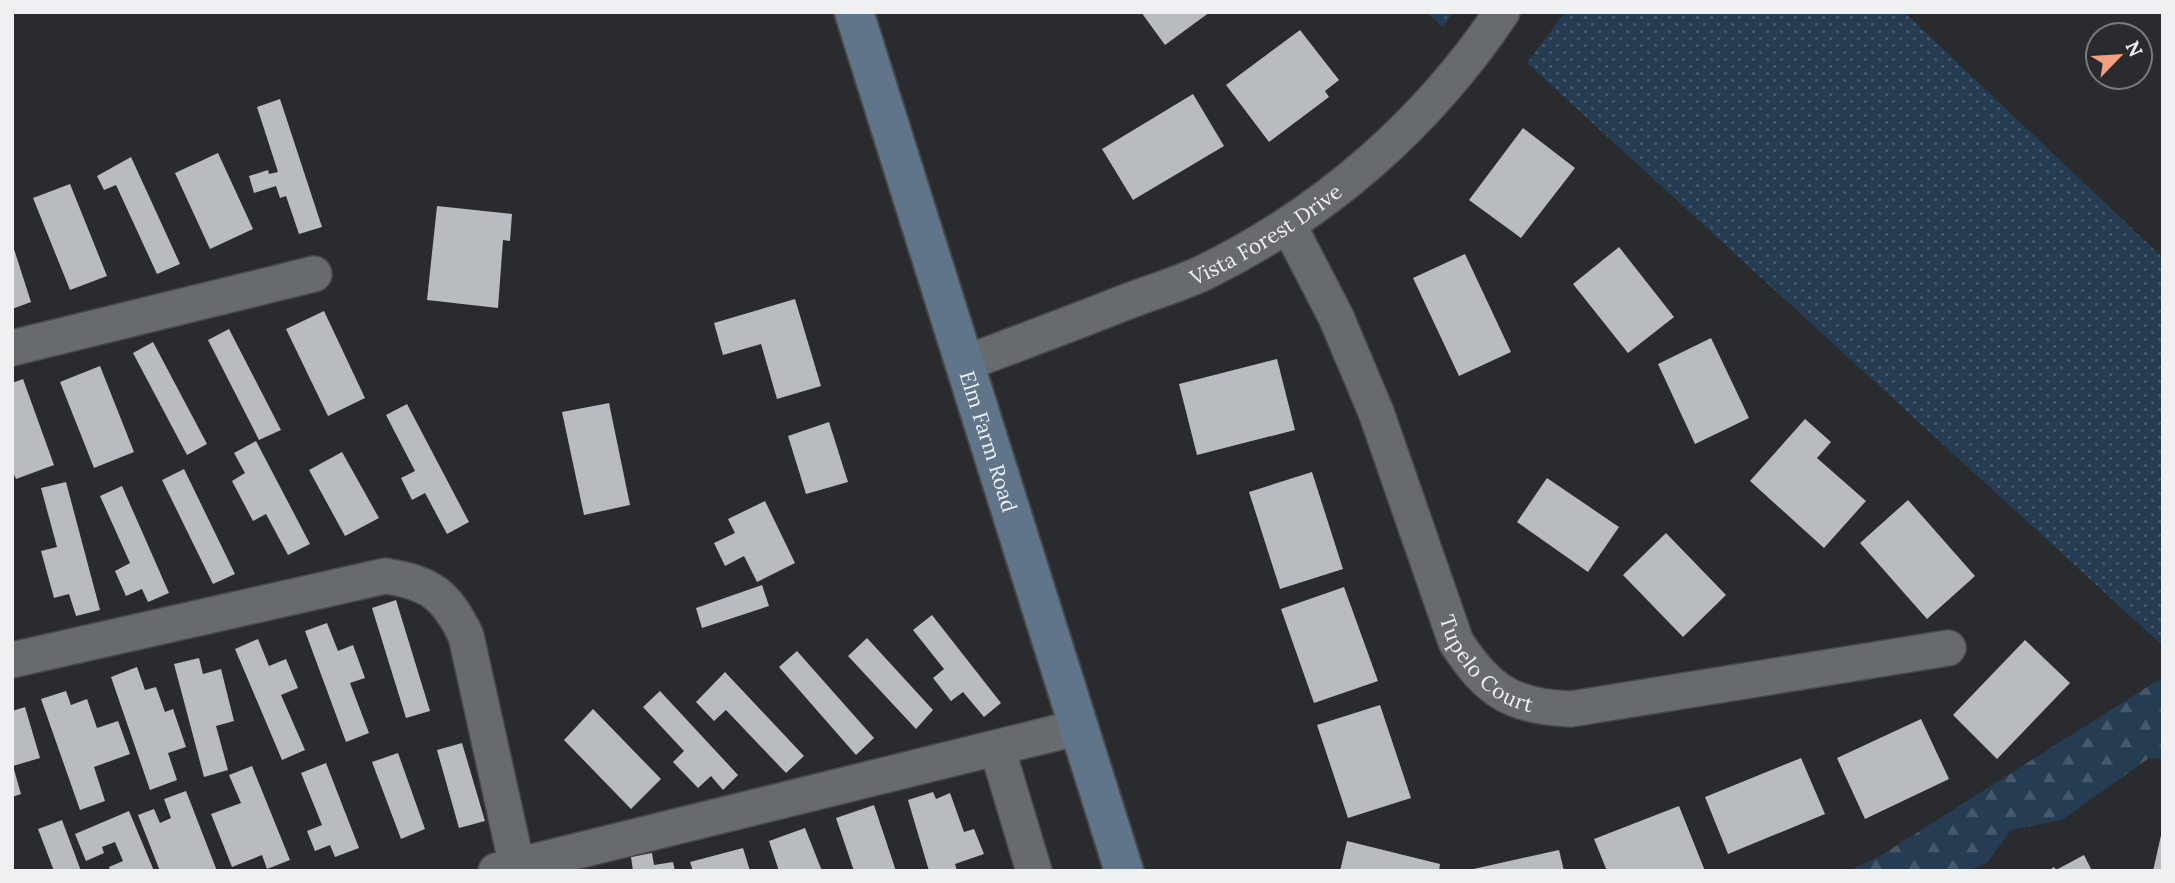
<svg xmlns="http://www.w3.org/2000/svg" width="2175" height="883" viewBox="0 0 2175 883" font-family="Lora,serif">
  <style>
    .grass { fill: url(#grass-dots) }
    .forest { fill: url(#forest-firs) }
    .building { fill: #b8bbbf }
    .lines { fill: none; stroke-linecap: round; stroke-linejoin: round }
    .street-casing { stroke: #47494b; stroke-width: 38 }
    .secondary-casing { stroke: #47494b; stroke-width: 42 }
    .street { stroke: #686b6e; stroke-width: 35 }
    .secondary { stroke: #60758a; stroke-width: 38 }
    .labels { text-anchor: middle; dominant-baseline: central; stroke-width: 7; stroke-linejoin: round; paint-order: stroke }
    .street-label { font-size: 21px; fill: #eef0f1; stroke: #292b2e }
  </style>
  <defs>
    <pattern id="grass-dots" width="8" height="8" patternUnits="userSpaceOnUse" patternTransform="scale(1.75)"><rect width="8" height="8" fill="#263c52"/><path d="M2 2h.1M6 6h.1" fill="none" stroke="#46586b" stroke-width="1.8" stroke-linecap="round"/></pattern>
    <pattern id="forest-firs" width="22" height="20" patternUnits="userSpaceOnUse" patternTransform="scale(1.75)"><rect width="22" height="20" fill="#263c52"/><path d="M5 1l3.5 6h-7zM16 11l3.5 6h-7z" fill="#46586b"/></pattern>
  </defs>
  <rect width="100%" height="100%" fill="#292b2e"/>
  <g class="grass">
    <path d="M1427 12H1453L1443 27Z"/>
    <path d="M1565 12H1904L2163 258V646L1527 63Z"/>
  </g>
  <path class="forest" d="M2163 677V759L2149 758 2062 820 2011 830 1987 863 1968 871H1848L1880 856Z"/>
  <g class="building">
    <path d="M1141 12H1210L1165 45Z"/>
    <path d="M1300 30 1339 80 1325 91 1329 97 1269 142 1226 85Z"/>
    <path d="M1193 94 1224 146 1133 200 1102 149Z"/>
    <path d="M280 99 322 227 299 234 286 196 280 198 276 186 254 193 249 176 268 170 269 174 278 172 257 107Z"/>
    <path d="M1523 128 1575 168 1521 238 1469 200Z"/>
    <path d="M218 153 253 229 210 249 175 173Z"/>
    <path d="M131 157 180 264 157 274 116 185 104 190 97 176Z"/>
    <path d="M70 184 107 276 70 290 33 198Z"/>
    <path d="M437 206 512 214 510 241 503 240 498 308 427 300Z"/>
    <path d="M13 246 31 302 12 309V247Z"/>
    <path d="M1619 247 1674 317 1628 353 1573 284Z"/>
    <path d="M1465 254 1511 352 1459 376 1413 278Z"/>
    <path d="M795 299 821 386 777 399 761 344 723 355 714 323Z"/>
    <path d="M324 311 365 398 328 416 286 329Z"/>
    <path d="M229 329 281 430 259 440 208 340Z"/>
    <path d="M1711 338 1749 418 1695 444 1658 364Z"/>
    <path d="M153 342 207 444 187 455 133 353Z"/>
    <path d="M1277 359 1295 430 1197 455 1179 384Z"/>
    <path d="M100 366 134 452 94 468 60 382Z"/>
    <path d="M23 379 54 465 16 479 12 470V383Z"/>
    <path d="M609 403 630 505 584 515 562 412Z"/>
    <path d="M407 404 469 522 447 534 425 493 412 500 401 478 415 471 386 415Z"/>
    <path d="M1805 419 1831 442 1817 458 1866 501 1824 548 1750 481Z"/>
    <path d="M829 422 848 482 806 494 788 436Z"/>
    <path d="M256 441 310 544 288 555 266 514 253 521 232 481 245 473 234 453Z"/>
    <path d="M342 452 379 518 345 536 309 470Z"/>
    <path d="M184 469 235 574 213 584 162 480Z"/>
    <path d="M1312 472 1343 569 1280 589 1249 492Z"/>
    <path d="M1547 478 1619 527 1588 572 1517 522Z"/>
    <path d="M66 482 100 610 76 616 69 594 54 598 41 551 57 547 41 488Z"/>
    <path d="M122 486 169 593 148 602 142 589 126 596 115 571 130 563 100 496Z"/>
    <path d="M1908 500 1975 576 1927 619 1860 543Z"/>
    <path d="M765 501 795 563 757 582 744 556 725 566 714 543 735 533 728 519Z"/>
    <path d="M1666 533 1726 595 1683 637 1623 575Z"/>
    <path d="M762 585 769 606 702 628 696 608Z"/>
    <path d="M1344 587 1378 681 1314 703 1281 609Z"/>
    <path d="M396 600 430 711 406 718 372 608Z"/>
    <path d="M932 615 1001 703 984 717 963 692 951 701 933 678 944 669 913 630Z"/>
    <path d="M327 623 338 651 353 645 365 678 350 683 369 733 346 742 305 631Z"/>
    <path d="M867 638 933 710 916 729 848 656Z"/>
    <path d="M258 639 269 666 286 659 298 688 281 695 305 750 282 760 235 649Z"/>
    <path d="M2025 640 2070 683 1997 759 1953 715Z"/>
    <path d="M797 651 874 738 856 755 779 667Z"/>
    <path d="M199 658 203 674 221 669 234 721 216 726 228 770 204 777 174 664Z"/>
    <path d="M137 667 145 690 156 687 165 712 173 709 186 747 168 753 177 780 150 790 111 677Z"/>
    <path d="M725 672 804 756 786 773 726 710 714 721 696 702Z"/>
    <path d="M66 691 71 705 87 699 97 728 118 721 130 754 94 767 105 801 80 810 41 699Z"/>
    <path d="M660 691 738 775 723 790 711 776 698 788 673 762 684 751 643 707Z"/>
    <path d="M1380 705 1411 798 1348 818 1317 725Z"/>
    <path d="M25 707 40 758 13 766 21 794 12 797V711Z"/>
    <path d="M593 709 661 779 631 809 564 740Z"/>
    <path d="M1921 719 1949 779 1865 819 1837 758Z"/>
    <path d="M462 743 485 821 459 828 437 750Z"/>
    <path d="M398 753 425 829 401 839 372 762Z"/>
    <path d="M1801 758 1825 814 1728 854 1705 797Z"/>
    <path d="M326 763 359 848 335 857 330 845 315 851 307 831 322 825 301 773Z"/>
    <path d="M252 766 290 860 267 869 262 855 232 867 211 814 241 803 229 775Z"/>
    <path d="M186 791 217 871H160L138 815 154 809 160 823 171 818 164 799Z"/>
    <path d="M933 792 936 799 950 793 964 832 974 829 984 854 955 864 957 871H929L908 800Z"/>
    <path d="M874 805 896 871H854L836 818Z"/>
    <path d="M1679 806 1705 871H1607L1594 839Z"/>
    <path d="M129 811 154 871H110L109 867 123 861 115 842 102 847 104 853 86 861 75 834Z"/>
    <path d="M62 820 81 871H54L38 829Z"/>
    <path d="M805 828 822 871H779L769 841Z"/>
    <path d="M2162 831 2163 871H2153Z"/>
    <path d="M1347 841 1440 864 1439 871H1340Z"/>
    <path d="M743 848 750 871H693L690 862Z"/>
    <path d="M1559 850 1564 871H1469V870Z"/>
    <path d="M652 853 654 865 673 862 675 871H633L631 857Z"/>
    <path d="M2084 855 2092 871H2048L2054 867 2056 870Z"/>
  </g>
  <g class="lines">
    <g class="street-casing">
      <g id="street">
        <path id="s1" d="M1289 226 1336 317 1376 412 1456 642C1488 691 1512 707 1571 709L1948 648"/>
        <path d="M12 348 314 274"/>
        <path id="s2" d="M966 363C1019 343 1073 323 1126 302 1152 292 1180 284 1205 272 1325 213 1427 124 1502 12"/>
        <path d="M12 660 385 576C429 582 447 595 466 636L517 866"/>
        <path d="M997 748 1034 871"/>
        <path d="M496 871 1080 727"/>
      </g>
    </g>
    <g class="secondary-casing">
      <g id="secondary">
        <path id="s3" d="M854 12 1124 871"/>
      </g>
    </g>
    <use href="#street" class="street"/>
    <use href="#secondary" class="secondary"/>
  </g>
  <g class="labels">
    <g class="street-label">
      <text stroke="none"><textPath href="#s2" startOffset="327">Vista Forest Drive</textPath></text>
      <text stroke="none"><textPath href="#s3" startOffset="450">Elm Farm Road</textPath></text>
      <text stroke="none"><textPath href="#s1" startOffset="486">Tupelo Court</textPath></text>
    </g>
  </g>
  <rect width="2175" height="883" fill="none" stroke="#eef0f1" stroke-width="28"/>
  <g transform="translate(2119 56) rotate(65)"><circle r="33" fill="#292b2e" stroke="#787a7c" stroke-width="2"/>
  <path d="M0-5L12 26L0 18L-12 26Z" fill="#f3a081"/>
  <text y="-10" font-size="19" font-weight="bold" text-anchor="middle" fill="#eef0f1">N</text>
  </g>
</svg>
